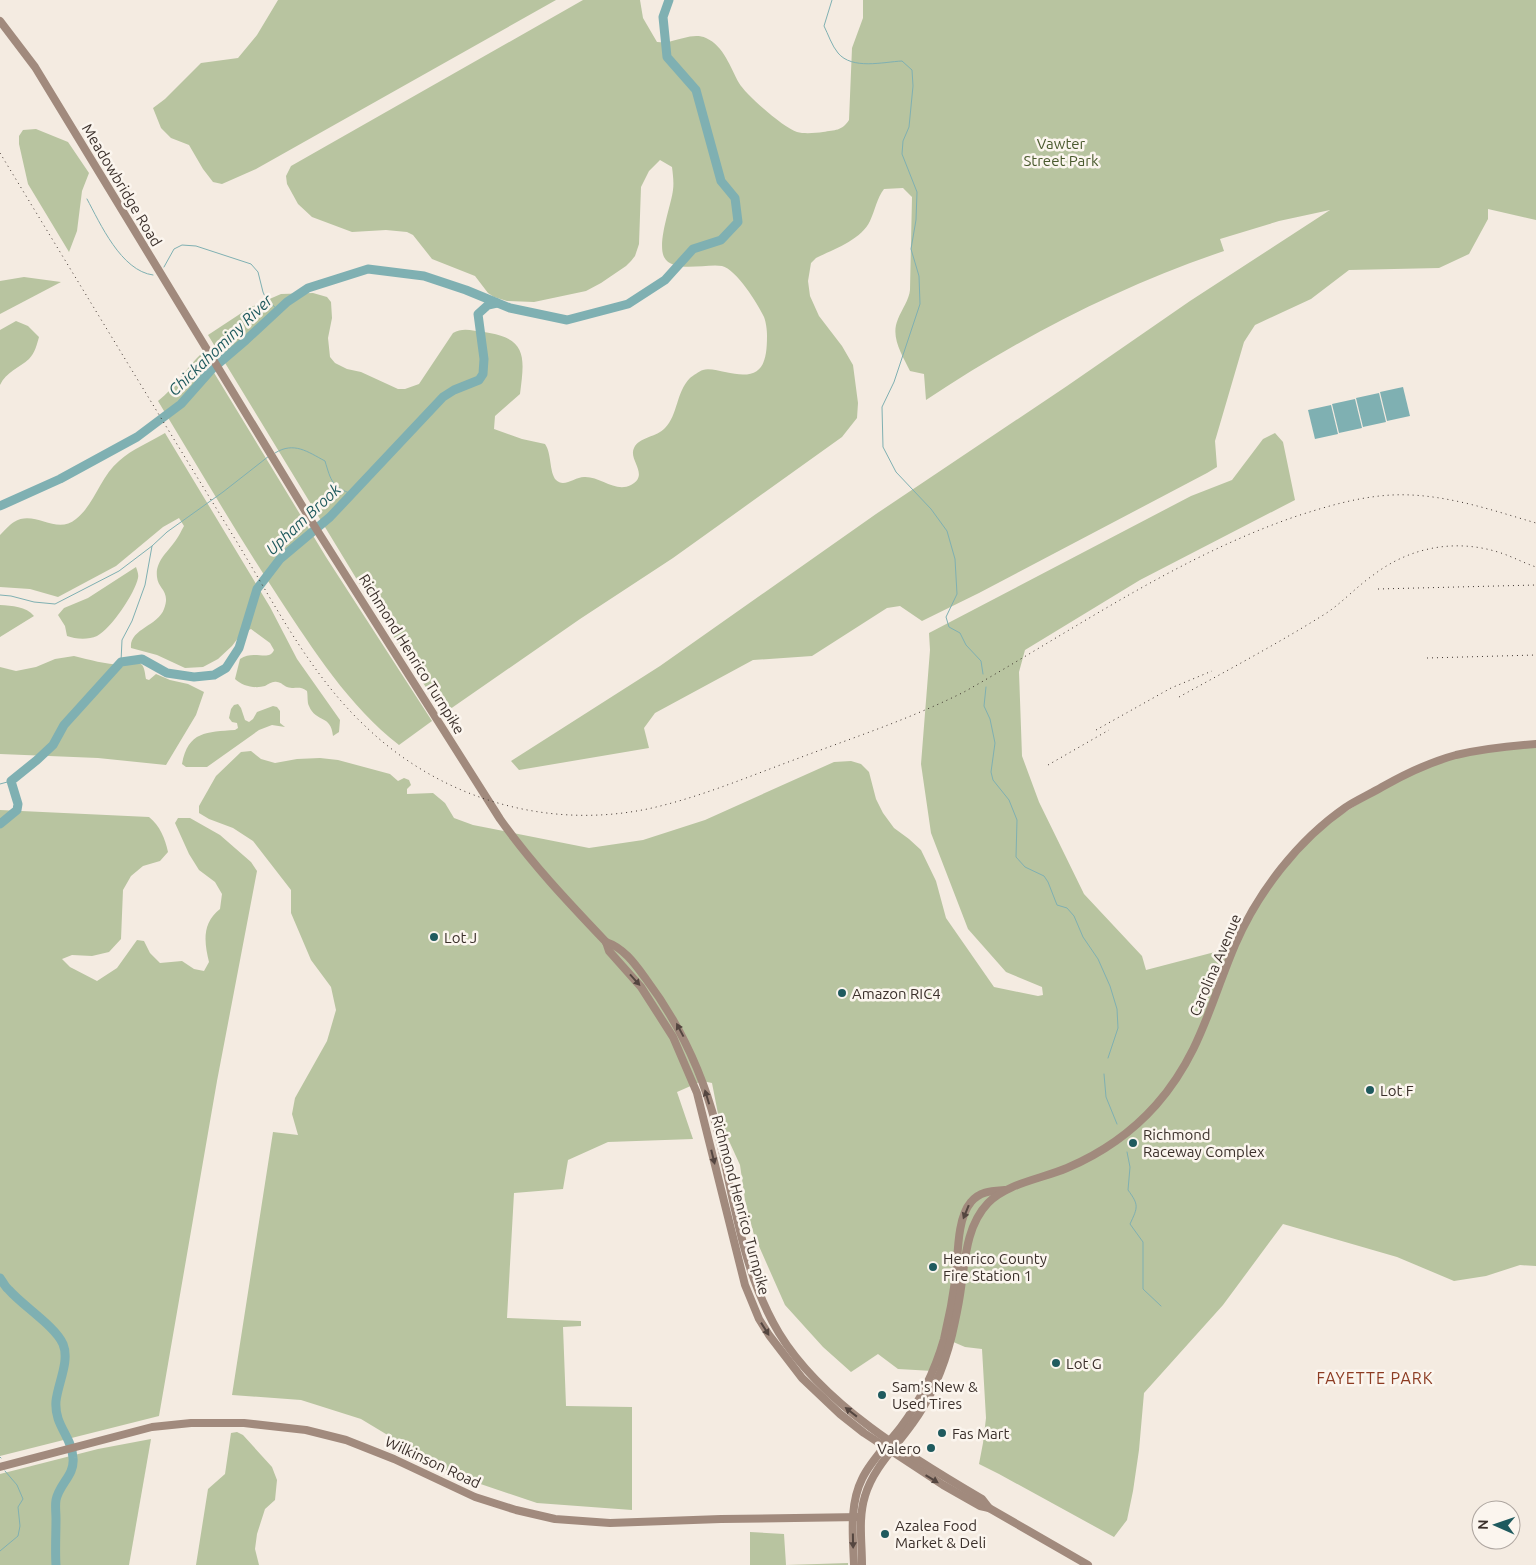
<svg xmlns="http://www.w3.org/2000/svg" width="1536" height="1565" viewBox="0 0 1536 1565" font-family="Ubuntu,sans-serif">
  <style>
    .green { fill: #b8c4a0 }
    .water { fill: #7fb0b2 }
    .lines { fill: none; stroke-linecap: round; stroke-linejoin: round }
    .stream { stroke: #7fb0b2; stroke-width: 1 }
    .river { stroke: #7fb0b2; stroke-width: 9 }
    .secondary { stroke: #a18a7d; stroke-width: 8 }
    .rail { stroke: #3b302b; stroke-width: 1; stroke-dasharray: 1 4; stroke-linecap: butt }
    .oneway { fill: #544640 }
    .poi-dot { fill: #1f5a5e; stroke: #fbf5ee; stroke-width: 2 }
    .labels { text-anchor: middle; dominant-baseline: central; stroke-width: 5; stroke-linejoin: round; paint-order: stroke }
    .park-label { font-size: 15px; fill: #4a5a2e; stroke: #fbf5ee }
    .street-label { font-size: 15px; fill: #3b302b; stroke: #fbf5ee }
    .poi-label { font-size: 15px; fill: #3b302b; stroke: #fbf5ee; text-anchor: start }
    .water-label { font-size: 16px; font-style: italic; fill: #1f5a5e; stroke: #fbf5ee }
    .neighbourhood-label { font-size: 16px; letter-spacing: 1px; fill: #8c3b22; stroke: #fbf5ee }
  </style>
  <rect width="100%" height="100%" fill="#f4ebe1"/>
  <g class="green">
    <path d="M278 0H556L256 169 222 184 213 182 203 169 189 145 171 138 161 128 153 108 165 99 201 63 238 58 257 35Z"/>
    <path d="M583 0H640L643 18 657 42C662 42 667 43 672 41 682 39 695 33 706 38 724 46 730 67 739 83 745 94 784 128 797 132 804 134 816 133 823 132 835 130 842 131 849 120L852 48 863 18V0H1536V220L1488 209V219L1469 254 1439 268 1349 270 1311 299 1255 325 1244 342 1215 441 1217 467 1207 473 979 593 922 621 900 606 887 608 812 656 753 660 655 713 644 728 649 748 519 770 511 761 660 666 876 514 1067 386 1190 301 1330 210 1279 221 1220 239 1224 251C1118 287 1019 338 926 400L924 374 910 371C902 354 890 337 898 319 902 309 909 300 910 290L912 197 903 188 884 189C877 198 875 210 870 221 861 240 834 249 816 258L811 263 808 281 810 296 819 316 842 346 853 365 858 403 857 418 842 437 673 558 580 619 443 714 356 578 208 335 249 308 281 294 313 293 327 297 331 302 332 318 328 338 330 357 335 363 347 369 361 372 398 389H405L419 384 453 333C463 327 473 331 484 332 527 338 525 356 520 394L495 416 494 429 522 439 545 444C552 454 549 472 556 480 564 488 575 477 584 477 600 476 615 493 631 485 650 475 628 460 634 448 639 437 657 437 665 428 678 415 676 392 690 378 693 376 699 371 703 370 709 368 719 371 725 372 759 380 767 369 767 336 767 330 766 322 764 317 758 304 736 269 722 266 707 263 673 274 664 257 657 242 671 206 673 190 674 183 673 175 672 167L660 160 649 171 641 187 639 244 635 256 631 261 626 266 601 283 586 291 534 302 507 301 494 297 488 293 475 276 432 259 413 235 407 232 386 230 352 232 312 217 298 204 287 184 286 176 291 166Z"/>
    <path d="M36 129 68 142 89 173 82 191 77 231 69 252 28 184 19 144V136L23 130Z"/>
    <path d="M24 277 61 282 0 314V281Z"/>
    <path d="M16 321 28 326 39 337C37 344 35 353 29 359 19 368 6 372 0 385V330Z"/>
    <path d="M202 353 326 557 432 721 399 745C349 706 314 651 279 598 237 534 198 467 158 401 176 387 186 368 202 353Z"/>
    <path d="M165 433 270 607 297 659 340 720 339 732 333 736C331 714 316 723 309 706 307 702 308 696 307 691 298 685 296 690 287 687 284 686 281 682 277 682 272 681 269 684 265 686 255 689 242 686 235 679L240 659C254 649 269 662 274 650L270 643 251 629 241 634 232 646 218 659 203 667 185 668 157 655 131 648C129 629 158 626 164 609 171 591 158 589 157 577 155 561 168 552 176 540 179 536 181 531 184 526L179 518 163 527 116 566 58 597 30 589 0 587V535C4 531 9 525 14 522 35 509 56 536 76 519 95 504 100 477 119 461 132 449 150 442 165 433Z"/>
    <path d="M1275 433 1283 442 1295 500 1140 580 1025 650 1019 672 1022 756 1039 802 1084 894 1142 956 1146 970 1234 947 1262 896 1320 828 1401 777 1456 756 1536 744V1266L1520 1265 1486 1276 1454 1281 1397 1257 1283 1224 1223 1305 1144 1393 1139 1450 1133 1491 1127 1520 1114 1537 999 1474 979 1464 983 1443 986 1418 982 1349 965 1347 944 1338 933 1371 898 1369 878 1354 851 1372 823 1347 785 1305 754 1235 745 1200 740 1165 719 1119 712 1083 702 1081 677 1092 693 1139 608 1142 568 1160 563 1189 514 1193 507 1318 581 1321V1326L563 1327 566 1406 632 1407V1510L537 1503 454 1475 361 1419 301 1400 232 1395 273 1132 298 1135 292 1114 295 1098 327 1041 336 1010 331 987 311 960 291 913V890L253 841 233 828 209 819 199 813V806L216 776 241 752 251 751 261 759 275 763 297 759 320 758 338 760 390 774 398 781 404 778 409 780 411 785 407 789V794L433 793 445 803 454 818 473 825 589 848 643 840 705 820 834 762 851 761 861 764 869 772 876 799 883 813 894 828 909 839 921 850 936 881 946 918 994 987 1038 996 1043 995 1042 987 1006 972 968 929 931 833 921 764 930 650 929 633 1191 496 1232 480 1263 439Z"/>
    <path d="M136 567C137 570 139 575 138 578 135 593 111 629 97 636 88 640 75 639 67 636L65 626 58 615 64 608 88 598Z"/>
    <path d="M0 605C12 606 26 606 34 616L0 637Z"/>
    <path d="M74 656C90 660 105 664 122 665 127 666 135 660 141 664 145 667 145 675 146 679L149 680 156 674 170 680 188 684 204 692 196 715 166 765 98 758 0 754V667L16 671 36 667 55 659Z"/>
    <path d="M238 704 241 708 245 720 249 722 253 719 257 712 273 706 277 707 280 711V723L285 727 272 725 259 730 207 767H186L182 764C188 731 207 732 235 730L238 728 237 723 232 722 229 718 231 709 234 705Z"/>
    <path d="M0 810 149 817C160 826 165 838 168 852L160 861 143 866 131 876 123 890 121 939 109 952 92 956 72 955 62 959 70 967 97 981 117 968 137 940 144 941 150 953 160 963 182 961 194 969 204 971 209 962C204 942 202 923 220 909L222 894 215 882 199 870 189 854 175 823 178 818H190L220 835 251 862 257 871 217 1081 159 1416 0 1456Z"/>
    <path d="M237 1432 243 1435 272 1467 277 1480 275 1500 265 1509 257 1534 255 1549 259 1565H196L208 1489 225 1474 231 1433Z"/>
    <path d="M151 1439 129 1565H0V1474L98 1449Z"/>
    <path d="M750 1532 784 1534 786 1565 848 1563V1565H750Z"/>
  </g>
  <g class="water">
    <path d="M1403 387 1410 416 1387 421 1380 392Z"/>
    <path d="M1379 393 1386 422 1363 427 1356 398Z"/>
    <path d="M1355 399 1362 428 1339 433 1332 404Z"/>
    <path d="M1331 405 1338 434 1315 439 1308 410Z"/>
  </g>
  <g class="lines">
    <g class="stream">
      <path d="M832 0 824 26C828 34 832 46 838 53 852 70 883 62 902 61L912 70 913 86 909 127 903 141 902 154 917 192 916 220 911 249 919 276 920 304 894 382 882 407 883 447 896 472 931 509 947 531 955 559 957 594 946 617 949 627 960 633 966 645 981 661 983 674"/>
      <path d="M87 199C100 223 121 271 153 275"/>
      <path d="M164 267 174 249 182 245 196 246 251 264 258 272 263 292 266 299 278 310"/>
      <path d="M275 453C294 441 308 452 325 461 331 481 332 487 352 494"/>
      <path d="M0 595 11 596 34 602 55 604 119 571 152 546"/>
      <path d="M121 662 122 640 132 621 145 585 152 546 167 532 223 492 269 456"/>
      <path d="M986 687 984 706 990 719 995 743 991 772 993 780 1009 800 1017 820 1016 857 1025 867 1044 876 1048 882 1057 905 1067 908 1074 916 1083 937 1098 959 1110 986 1117 1009 1118 1028 1108 1058"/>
      <path d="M0 784 11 781"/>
      <path d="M1104 1074 1106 1097 1117 1124"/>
      <path d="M1127 1152 1130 1167 1128 1190C1139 1205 1138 1207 1130 1224L1143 1242V1289L1161 1306"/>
      <path d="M0 1457 1 1458"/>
      <path d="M0 1551 18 1536 20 1526 18 1507 23 1499 17 1485 5 1471"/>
    </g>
    <g class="river">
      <path d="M0 506 60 479 137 437 181 404 212 369 246 340 287 302 308 288 368 269 424 276 466 290 510 308 567 320 628 304 665 280 693 249 721 240 738 222 735 198 721 181 696 90 667 57 663 17 669 0"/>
      <path d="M0 824 17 810 18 804 11 781 37 760 53 745 64 725 121 662 142 659 167 673 194 677 214 675 226 668 239 648 257 589 280 559 330 517 443 397 454 390 479 380 483 374 484 359 478 314 488 305 497 303"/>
      <path d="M0 1278C3 1282 5 1287 9 1290 23 1306 55 1326 63 1344 70 1361 58 1383 56 1401 54 1426 72 1436 73 1458 75 1475 59 1484 56 1500 55 1506 56 1513 56 1519 56 1534 55 1550 56 1565"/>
    </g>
    <g class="secondary">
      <path d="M0 21 35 67 315 527 500 819C531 863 568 902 606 942L609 951 641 987 673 1037 697 1093 745 1285 759 1319 769 1335 802 1378 840 1414 864 1433 943 1485 980 1506 989 1508 1088 1565"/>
      <path d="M606 942C624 948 635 964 646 979 679 1023 702 1072 716 1125 734 1195 741 1270 779 1333 822 1404 912 1458 982 1499L989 1508"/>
      <path d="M0 1467 152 1427 191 1423H244L306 1430 346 1440 394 1459 475 1497 516 1510 555 1519 610 1523 721 1519 861 1517"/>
      <path d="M854 1565C853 1537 849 1505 862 1479 871 1460 888 1444 901 1427 920 1401 935 1370 944 1339 949 1318 953 1297 956 1275 958 1255 957 1218 971 1202 980 1191 992 1191 1005 1190"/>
      <path d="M862 1565C862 1542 858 1518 865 1496 873 1468 896 1447 912 1424 932 1397 944 1367 952 1335 955 1322 958 1308 960 1295 965 1264 965 1227 988 1203 1008 1183 1041 1179 1067 1168 1100 1154 1132 1132 1156 1105 1200 1055 1210 1004 1235 945 1258 892 1298 840 1346 807 1357 800 1370 794 1382 787 1405 774 1430 762 1456 755 1482 749 1509 746 1536 744"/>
    </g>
    <g class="rail">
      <path d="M0 153C77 280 154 407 232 534 272 599 308 672 364 725 440 799 548 831 652 808 700 797 745 778 791 761 849 739 908 720 964 692 1074 630 1177 557 1297 516 1334 504 1372 493 1411 495 1454 497 1495 511 1536 523"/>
      <path d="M1378 589 1536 585"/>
      <path d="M1427 658 1536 655"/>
      <path d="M1179 697C1228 670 1277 644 1325 614 1342 603 1355 588 1372 576 1409 547 1456 538 1501 553 1513 557 1524 563 1536 567"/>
      <path d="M1096 730 1171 688 1212 671"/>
      <path d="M1048 765 1109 730"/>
    </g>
  </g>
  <defs><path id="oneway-solid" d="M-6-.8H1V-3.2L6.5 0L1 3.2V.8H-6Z" transform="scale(1.25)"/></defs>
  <g class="oneway">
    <use href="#oneway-solid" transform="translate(635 980) rotate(48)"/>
    <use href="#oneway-solid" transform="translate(680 1030) rotate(-118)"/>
    <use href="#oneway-solid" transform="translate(707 1097) rotate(-107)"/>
    <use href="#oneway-solid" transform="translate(713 1157) rotate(76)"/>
    <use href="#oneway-solid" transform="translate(966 1212) rotate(112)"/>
    <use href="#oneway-solid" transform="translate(765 1329) rotate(58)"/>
    <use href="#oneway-solid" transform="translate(851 1412) rotate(-142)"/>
    <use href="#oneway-solid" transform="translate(932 1479) rotate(31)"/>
    <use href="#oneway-solid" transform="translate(853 1541) rotate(89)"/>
  </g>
  <g class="poi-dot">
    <circle cx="434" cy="937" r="5"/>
    <circle cx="842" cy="993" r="5"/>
    <circle cx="1370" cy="1090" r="5"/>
    <circle cx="1133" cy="1143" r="5"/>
    <circle cx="933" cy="1267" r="5"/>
    <circle cx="1056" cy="1363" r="5"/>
    <circle cx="882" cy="1395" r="5"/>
    <circle cx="942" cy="1433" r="5"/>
    <circle cx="931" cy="1448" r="5"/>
    <circle cx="885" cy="1534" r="5"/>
  </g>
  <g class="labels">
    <g class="park-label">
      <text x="1061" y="143">Vawter<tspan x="1061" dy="17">Street Park</tspan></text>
    </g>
    <g class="street-label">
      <text transform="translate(122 185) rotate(59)">Meadowbridge Road</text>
      <text transform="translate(412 654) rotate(58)">Richmond Henrico Turnpike</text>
      <text transform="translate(1215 965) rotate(-67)">Carolina Avenue</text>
      <text transform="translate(741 1205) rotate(75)">Richmond Henrico Turnpike</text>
      <text transform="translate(433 1462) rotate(25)">Wilkinson Road</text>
    </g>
    <g class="poi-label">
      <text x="444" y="937">Lot J</text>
      <text x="852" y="993">Amazon RIC4</text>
      <text x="1380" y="1090">Lot F</text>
      <text x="1143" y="1134">Richmond<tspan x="1143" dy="17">Raceway Complex</tspan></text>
      <text x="943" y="1258">Henrico County<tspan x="943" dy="17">Fire Station 1</tspan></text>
      <text x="1066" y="1363">Lot G</text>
      <text x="892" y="1386">Sam's New &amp;<tspan x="892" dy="17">Used Tires</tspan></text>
      <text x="952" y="1433">Fas Mart</text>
      <text x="921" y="1448" text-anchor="end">Valero</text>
      <text x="895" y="1525">Azalea Food<tspan x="895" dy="17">Market &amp; Deli</tspan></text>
    </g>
    <g class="water-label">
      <text transform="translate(220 345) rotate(-44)">Chickahominy River</text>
      <text transform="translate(303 519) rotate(-43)">Upham Brook</text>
    </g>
    <g class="neighbourhood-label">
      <text x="1375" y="1378">FAYETTE PARK</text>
    </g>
  </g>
  <g transform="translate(1496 1525) rotate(272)"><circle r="24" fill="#fbf5ee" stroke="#aea6a0"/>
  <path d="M0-4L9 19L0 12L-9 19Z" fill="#1f5a5e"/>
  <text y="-8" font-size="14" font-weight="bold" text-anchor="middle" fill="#3b302b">N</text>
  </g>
</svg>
